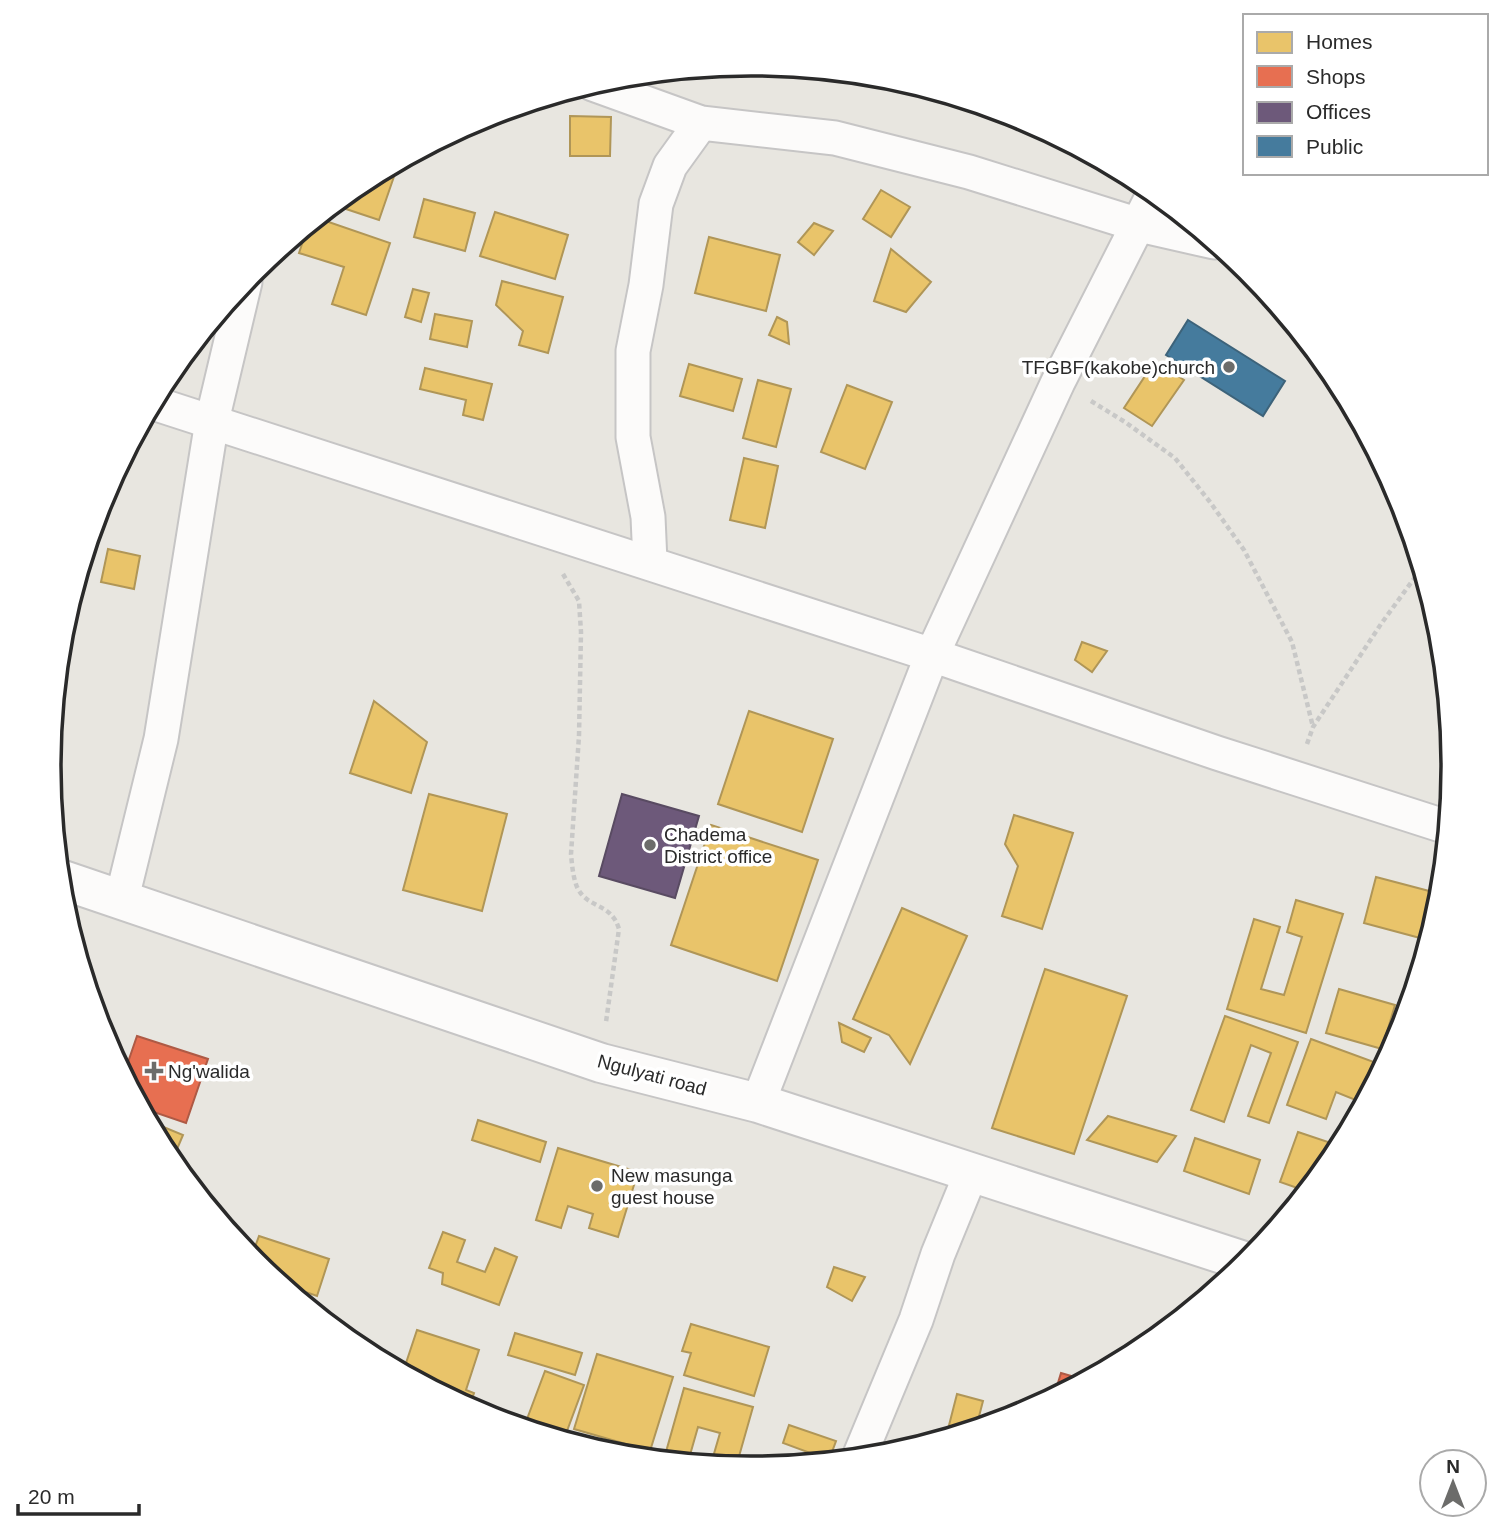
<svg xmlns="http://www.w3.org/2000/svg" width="1502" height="1532" viewBox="0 0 1502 1532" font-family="Helvetica,sans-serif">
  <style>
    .homes { fill: #e9c46a; stroke: #b09657; stroke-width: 2 }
    .shops { fill: #e76f51; stroke: #ae5a45; stroke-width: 2 }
    .offices { fill: #6d597a; stroke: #594b62; stroke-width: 2 }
    .public { fill: #457b9d; stroke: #3d637a; stroke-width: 2 }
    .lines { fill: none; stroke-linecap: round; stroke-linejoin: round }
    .street-casing { stroke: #c6c5c5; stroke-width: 37 }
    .secondary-casing { stroke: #c6c5c5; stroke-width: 42 }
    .path { stroke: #c8c8c7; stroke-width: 4.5; stroke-dasharray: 5 3.5; stroke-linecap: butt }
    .street { stroke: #fcfbfa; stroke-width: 33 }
    .secondary { stroke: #fcfbfa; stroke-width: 38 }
    .poi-dot { fill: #6c6c6a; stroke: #fff; stroke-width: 2.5 }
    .labels { text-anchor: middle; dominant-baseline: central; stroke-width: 7; stroke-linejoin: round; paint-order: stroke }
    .poi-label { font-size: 19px; fill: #2a2a2a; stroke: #fff; text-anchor: start }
    .street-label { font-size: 19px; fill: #2a2a2a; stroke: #fff }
    .rim { fill: none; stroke: #2a2a2a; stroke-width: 3.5 }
  </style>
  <rect width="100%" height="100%" fill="#e8e6e0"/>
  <g class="homes">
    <path d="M570 116 611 117 610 156H570Z"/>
    <path d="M399 162 379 220 334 205 361 182Z"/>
    <path d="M881 190 910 207 891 237 863 219Z"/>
    <path d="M424 199 475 213 465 251 414 237Z"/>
    <path d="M495 212 568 235 555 279 480 256Z"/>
    <path d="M317 218 390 243 366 315 332 304 344 267 299 253 308 226Z"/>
    <path d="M814 223 833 231 814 255 798 242Z"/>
    <path d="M709 237 780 255 766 311 695 293Z"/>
    <path d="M891 249 931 282 906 312 874 301Z"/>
    <path d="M502 281 563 297 548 353 519 345 523 331 496 305Z"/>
    <path d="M413 289 429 293 421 322 405 317Z"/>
    <path d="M435 314 472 321 467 347 430 339Z"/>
    <path d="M777 317 787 322 789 344 769 335Z"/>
    <path d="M1155 361 1184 380 1152 426 1124 408Z"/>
    <path d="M689 364 742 379 733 411 680 396Z"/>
    <path d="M425 368 492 384 483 420 463 415 466 400 420 389Z"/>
    <path d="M758 380 791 389 776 447 743 438Z"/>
    <path d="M847 385 892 402 865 469 821 452Z"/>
    <path d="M744 458 778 466 765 528 730 520Z"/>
    <path d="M108 549 140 556 134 589 101 582Z"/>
    <path d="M1082 642 1107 651 1092 672 1075 660Z"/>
    <path d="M374 701 427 742 411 793 350 773Z"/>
    <path d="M749 711 833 739 802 832 718 804Z"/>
    <path d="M429 794 507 814 482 911 403 890Z"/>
    <path d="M1014 815 1073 833 1042 929 1002 916 1018 866 1005 844Z"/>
    <path d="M711 825 818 860 777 981 671 945Z"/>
    <path d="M1376 877 1433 892 1420 938 1364 923Z"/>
    <path d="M1296 900 1343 914 1306 1033 1227 1009 1254 919 1280 927 1261 989 1284 995 1302 937 1287 932Z"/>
    <path d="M902 908 967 936 910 1064 889 1035 853 1019Z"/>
    <path d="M1045 969 1127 996 1074 1154 992 1128Z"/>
    <path d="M1339 989 1395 1005 1382 1049 1326 1033Z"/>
    <path d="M1225 1016 1298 1042 1269 1123 1248 1116 1271 1053 1251 1045 1224 1122 1191 1110Z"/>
    <path d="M839 1023 871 1038 864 1052 842 1042Z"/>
    <path d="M1311 1039 1382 1065 1363 1103 1336 1092 1326 1119 1287 1105Z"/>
    <path d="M1108 1116 1176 1136 1157 1162 1087 1140Z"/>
    <path d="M478 1120 546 1142 540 1162 472 1140Z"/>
    <path d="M149 1121 183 1135 172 1161 167 1156Z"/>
    <path d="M1298 1132 1340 1146 1334 1156 1306 1191 1280 1182Z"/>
    <path d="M1195 1138 1260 1160 1249 1194 1184 1171Z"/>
    <path d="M558 1148 638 1172 618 1237 589 1228 593 1214 568 1206 561 1228 536 1220Z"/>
    <path d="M443 1232 465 1240 457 1262 485 1272 495 1248 517 1257 499 1305 442 1284 443 1273 429 1268Z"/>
    <path d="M259 1236 329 1259 317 1296 280 1283 254 1262 251 1258Z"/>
    <path d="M834 1267 865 1277 852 1301 827 1287Z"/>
    <path d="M691 1324 769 1347 754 1396 684 1375 691 1353 682 1351Z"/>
    <path d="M417 1330 479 1350 466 1390 474 1393 469 1408 403 1372Z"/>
    <path d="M515 1333 582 1353 575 1375 508 1355Z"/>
    <path d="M597 1354 673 1377 650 1451 574 1429Z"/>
    <path d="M545 1371 584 1385 564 1439 524 1427Z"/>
    <path d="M684 1388 753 1407 736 1467 711 1464 720 1433 698 1427 688 1462 664 1459Z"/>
    <path d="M957 1394 983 1401 976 1428 946 1437Z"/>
    <path d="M789 1425 836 1441 829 1460 783 1443Z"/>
  </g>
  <g class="shops">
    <path d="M137 1036 208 1059 186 1123 142 1108 124 1074Z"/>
    <path d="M1061 1373 1085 1380 1054 1396Z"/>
  </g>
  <path class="offices" d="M622 794 699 816 675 898 599 876Z"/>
  <path class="public" d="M1188 320 1285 381 1263 416 1166 355Z"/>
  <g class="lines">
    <g class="street-casing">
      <g id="street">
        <path d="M593 84 701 123 835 138 969 172 1139 225 1214 242"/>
        <path d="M153 403 932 655 1058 382 1154 193"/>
        <path d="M650 562 648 517 633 437V351L646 285 656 204 670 166 701 123"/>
        <path d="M122 898 161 739 212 421 245 282"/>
        <path d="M758 1103 932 655 1217 753 1447 827"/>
        <path d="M859 1457 916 1320 938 1254 972 1171"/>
      </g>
    </g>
    <g class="secondary-casing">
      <path id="secondary" d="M60 879 601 1063 758 1103 1247 1262"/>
    </g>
    <g class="path">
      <path d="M1091 401 1125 422 1175 458 1210 502 1244 550 1292 642 1313 727"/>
      <path d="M563 574 579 601 581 632 579 736 571 854C572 865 573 877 577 887 587 909 611 902 619 929L606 1022"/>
      <path d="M1307 744 1313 727 1381 624 1421 569"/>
    </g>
    <use href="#street" class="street"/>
    <use href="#secondary" class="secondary"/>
  </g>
  <g class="poi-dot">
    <circle cx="1229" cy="367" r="7"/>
    <circle cx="650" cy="845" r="7"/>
    <path d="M150.5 1060.5h7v7h7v7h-7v7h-7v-7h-7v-7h7z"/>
    <circle cx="597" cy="1186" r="7"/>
  </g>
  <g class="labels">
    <g class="poi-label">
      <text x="1215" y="367" text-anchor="end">TFGBF(kakobe)church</text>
      <text x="664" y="834">Chadema<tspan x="664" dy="22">District office</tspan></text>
      <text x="168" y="1071">Ng'walida</text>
      <text x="611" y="1175">New masunga<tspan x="611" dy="22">guest house</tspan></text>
    </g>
    <g class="street-label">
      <text transform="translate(652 1075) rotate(15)">Ngulyati road</text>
    </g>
  </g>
  <path d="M0 0H1502V1532H0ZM61 766a690 690 0 1 1 1380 0a690 690 0 1 1-1380 0Z" fill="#fff" fill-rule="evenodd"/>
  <path class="rim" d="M61 766a690 690 0 1 1 1380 0a690 690 0 1 1-1380 0Z"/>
  <rect x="1243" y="14" width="245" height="161" fill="#ffffff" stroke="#aaaaaa" stroke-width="2"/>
  <rect x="1257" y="32" width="35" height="21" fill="#e9c46a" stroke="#aaaaaa" stroke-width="2"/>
  <text x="1306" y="49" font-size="21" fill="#2a2a2a">Homes</text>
  <rect x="1257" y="66" width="35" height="21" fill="#e76f51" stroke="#aaaaaa" stroke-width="2"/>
  <text x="1306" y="84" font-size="21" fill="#2a2a2a">Shops</text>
  <rect x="1257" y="102" width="35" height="21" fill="#6d597a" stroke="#aaaaaa" stroke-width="2"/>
  <text x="1306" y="119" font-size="21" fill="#2a2a2a">Offices</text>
  <rect x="1257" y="136" width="35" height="21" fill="#457b9d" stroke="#aaaaaa" stroke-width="2"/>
  <text x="1306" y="154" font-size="21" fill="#2a2a2a">Public</text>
  <g transform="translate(1453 1483)"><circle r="33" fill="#ffffff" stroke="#aaaaaa" stroke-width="2"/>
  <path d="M0-5L12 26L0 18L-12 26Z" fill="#6c6c6a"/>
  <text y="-10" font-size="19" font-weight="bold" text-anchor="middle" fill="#2a2a2a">N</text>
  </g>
  <path d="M18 1504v10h121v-10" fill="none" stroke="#2a2a2a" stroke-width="3.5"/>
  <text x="28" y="1504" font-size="21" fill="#2a2a2a" stroke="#ffffff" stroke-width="5" paint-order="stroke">20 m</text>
</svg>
